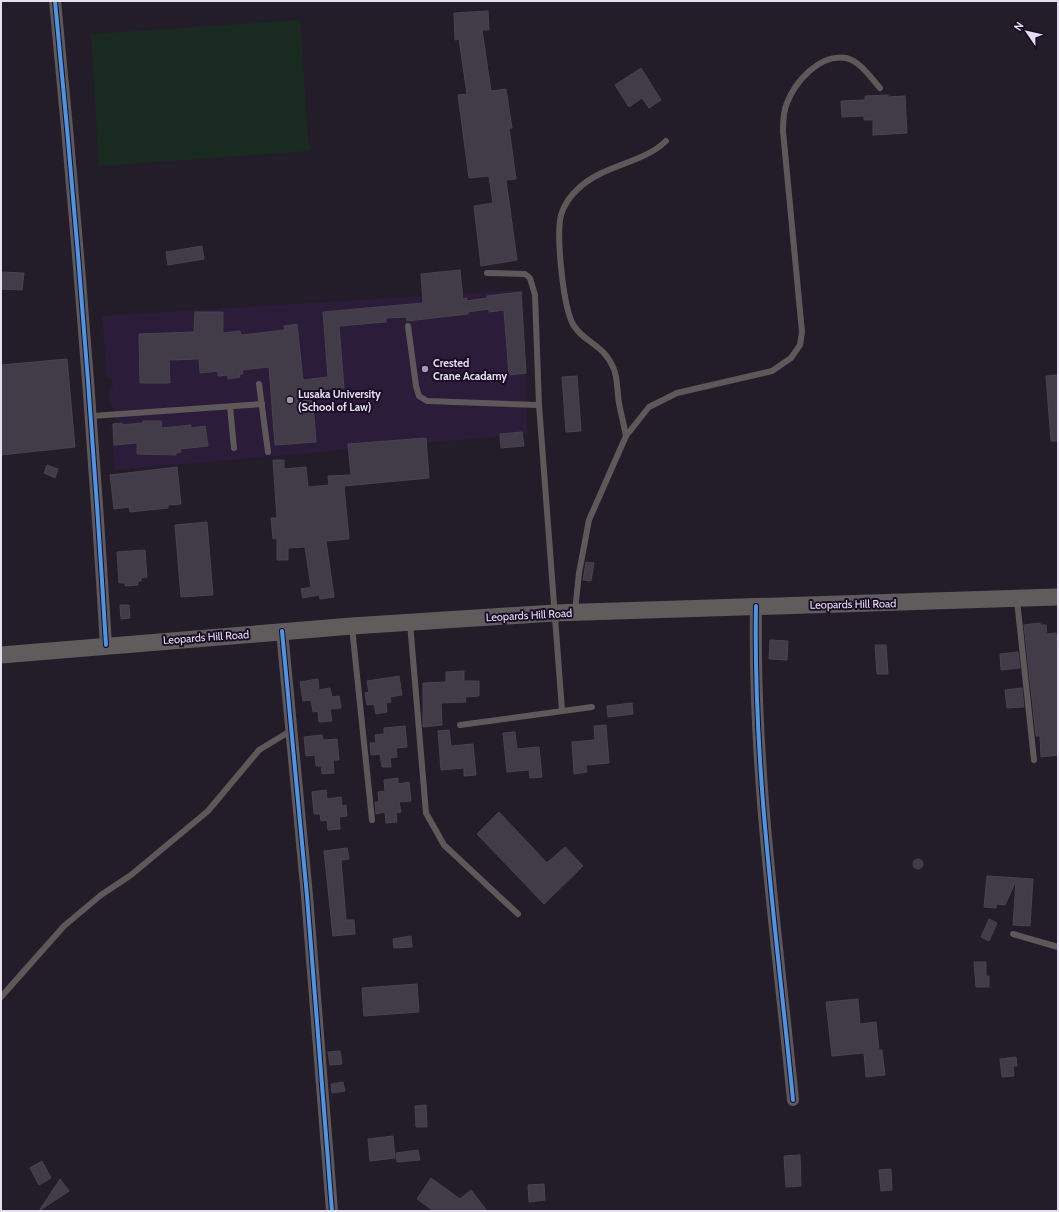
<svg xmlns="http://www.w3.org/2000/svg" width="1059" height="1212" viewBox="0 0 1059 1212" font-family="Cabin,sans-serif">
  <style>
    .built { fill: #2b1d3a }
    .green { fill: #192b21 }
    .building { fill: #413c48; stroke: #48434e }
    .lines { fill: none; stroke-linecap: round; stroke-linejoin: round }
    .lane { stroke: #5e5958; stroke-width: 6 }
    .street { stroke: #5e5958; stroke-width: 12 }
    .secondary { stroke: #615c5c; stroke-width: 17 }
    .cycleway-casing { stroke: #190d26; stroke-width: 6 }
    .cycleway { stroke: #4d94e3; stroke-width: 4 }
    .poi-dot { fill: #a19aab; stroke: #190d26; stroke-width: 1.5 }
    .labels { text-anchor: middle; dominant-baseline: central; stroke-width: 4; stroke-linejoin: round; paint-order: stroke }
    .poi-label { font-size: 11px; font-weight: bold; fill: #e5def0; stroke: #190d26; text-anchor: start }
    .street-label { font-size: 11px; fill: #e5def0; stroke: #190d26 }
  </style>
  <rect width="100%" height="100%" fill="#231d2a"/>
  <path class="built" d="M523 290 527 434 115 470 111 424 116 419 115 409 110 406 108 392 113 387 112 380 107 377 102 316Z"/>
  <path class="green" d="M300 20 309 151 99 166 91 34Z"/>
  <g class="building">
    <path d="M488 11 489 30H482L491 91 506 89 512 128H509L516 179 506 180 517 260 481 266 474 206 493 203 489 176 469 178 458 95 467 94 459 39 455 40 454 13Z"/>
    <path d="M641 68 661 100 649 108 642 98 629 107 615 85Z"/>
    <path d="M888 95V97L905 96 907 133 873 135V120H864V116L842 117 841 101 865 100V96Z"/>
    <path d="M202 246 204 259 168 265 166 252Z"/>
    <path d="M460 270 463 299 467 298V301L487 298V296L521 292 526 373 509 375 504 310 489 312V309L468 312V314L407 321 406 317 386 318V322L339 326 344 388 312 390 316 442 275 445 269 367 242 370 243 374H239L240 377 228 379V375L218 376V371L200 373 199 359 169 360 170 383H140L139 334 194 332 195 312H223V333L240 331 241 335 285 330 284 326 297 324 303 380 328 377 323 312 423 303 421 274Z"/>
    <path d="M1 272 24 273 22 290 1 289Z"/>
    <path d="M67 359 75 447 1 455V365Z"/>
    <path d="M1058 375V441H1051L1046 376Z"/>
    <path d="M577 376 581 431 566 432 562 377Z"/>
    <path d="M143 421H161L162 428 191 425V428L205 426 208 446 180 449 181 452 176 453V455L137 454V443L114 445 113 424 122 423V425L143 423Z"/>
    <path d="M522 432 524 446 501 448 500 434Z"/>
    <path d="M426 438 429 478 344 486 349 539 326 541 334 597 320 599 319 595 303 598 301 589 311 587 305 547 288 548V560H277V538L273 539 271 518H277L273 460H284V469L306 467 308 487 329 485 328 476 351 475 348 444Z"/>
    <path d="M47 465 58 469 55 478 44 473Z"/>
    <path d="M177 467 181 504 168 505V508L130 512 129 507 114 509 110 475Z"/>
    <path d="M207 522 213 595 181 597 175 525Z"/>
    <path d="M145 550 147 577 141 578V581H138V585L125 586V583H119L117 552Z"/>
    <path d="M586 562 594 563 591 581 583 580Z"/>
    <path d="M120 605H129L130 618 121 619Z"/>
    <path d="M1040 623V625H1046L1047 634 1056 633 1058 657V755L1041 757 1040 736H1036L1024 625Z"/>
    <path d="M770 640 788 641 787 660 769 659Z"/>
    <path d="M875 645H886L888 674H877Z"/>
    <path d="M1018 652 1020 668 1001 670 1000 654Z"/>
    <path d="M464 671V681H479V696L465 697 466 702 441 703 442 725 423 727V683L446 682V672Z"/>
    <path d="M399 676 402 695 390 697 391 702 386 703 387 712 376 714 374 704 367 705 365 693 369 692 367 681Z"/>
    <path d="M318 679 319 690 330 688 332 697 339 696 341 708 330 709 332 721 319 722 318 711 313 712 311 700 303 701 300 682Z"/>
    <path d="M1022 688 1024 707 1007 708 1005 690Z"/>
    <path d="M632 703 633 714 608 717 607 706Z"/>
    <path d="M606 725 609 763 586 765 587 772 574 774 572 742 595 740 594 726Z"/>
    <path d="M405 726 407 747 396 748 397 757 390 758 391 767H382L380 754 371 755 370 743H376L375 735 384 734V728Z"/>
    <path d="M449 730 451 746 473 744 476 775 464 776V768L441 770 438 731Z"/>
    <path d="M515 732 517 749 539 747 542 777 530 778 529 770 507 772 503 733Z"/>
    <path d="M322 735 323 740 337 739 339 760H333L334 773 322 774 321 766H316L315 755 306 756 304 737Z"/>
    <path d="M398 778V784L409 782 411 801 399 802 401 812 396 813 397 822 386 823 385 812 376 814 375 802H379L378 792 385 791 384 780Z"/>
    <path d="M326 790 327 799 341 797 342 806 346 805 347 816 339 817 340 829 328 830 327 820 321 821 320 814H314L312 792Z"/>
    <path d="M499 812 547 863 565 847 583 866 544 904 477 834Z"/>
    <path d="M347 848 349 859 341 860 346 920H354L355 934 333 936 324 851Z"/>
    <circle cx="918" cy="864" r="5"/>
    <path d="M987 876 1033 879 1030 926 1013 925 1016 881 1005 905 996 904V908L984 907Z"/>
    <path d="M989 919 997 923 989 941 981 937Z"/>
    <path d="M411 936 412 947 394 948 393 939Z"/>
    <path d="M974 962H986V976H989V987H976Z"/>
    <path d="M417 984 419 1012 364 1016 362 988Z"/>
    <path d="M858 999 860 1024 876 1022 879 1050H882L885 1075 866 1077 864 1053 832 1056 826 1002Z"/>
    <path d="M340 1051 342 1064 330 1065 328 1052Z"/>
    <path d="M1016 1057 1017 1066H1013L1014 1076 1002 1077 1000 1059Z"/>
    <path d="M343 1082 345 1091 332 1093 331 1084Z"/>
    <path d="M426 1105 427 1127H416L415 1106Z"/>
    <path d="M393 1136 395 1158 370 1161 368 1139Z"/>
    <path d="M418 1150 420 1160 397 1162 396 1153Z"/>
    <path d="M800 1155 801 1186 786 1187 784 1156Z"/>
    <path d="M42 1161 51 1178 39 1185 30 1168Z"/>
    <path d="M891 1169 892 1190 881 1191 879 1170Z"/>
    <path d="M431 1178 460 1199 471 1190 487 1211H434L417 1199Z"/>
    <path d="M60 1179 69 1191 39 1211Z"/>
    <path d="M544 1184 545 1200 529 1202 528 1185Z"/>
  </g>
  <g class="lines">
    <g class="lane">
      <path d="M487 273 525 274 530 278 535 295 539 405 562 710"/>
      <path d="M408 326 416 386 419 396 427 401 539 405"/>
      <path d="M259 384 268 452"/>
      <path d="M230 407 234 448"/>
      <path d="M92 416 262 404"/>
      <path d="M626 436C624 425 621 414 619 403 617 392 618 377 613 367 603 344 585 343 574 326 563 309 556 235 561 215 564 205 571 195 579 188 603 165 644 163 666 141"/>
      <path d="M1017 600 1034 760"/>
      <path d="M575 611 579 573 589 520 626 436 649 407 677 393 772 371 791 358 800 345 802 332 783 131C783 122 783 112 787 103 795 82 820 53 846 58 860 61 871 78 880 88"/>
      <path d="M410 623 426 813 444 845 518 914"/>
      <path d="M352 627 372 820"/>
      <path d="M460 725 592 707"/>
      <path d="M1013 934 1058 947"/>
      <path d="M1 997 64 926 101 895 131 875 208 811 259 750 292 730"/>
    </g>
    <g class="street">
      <path d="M55 1C76 215 93 430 106 645"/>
      <path d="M756 606C753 771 777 936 793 1100"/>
      <path d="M282 631 307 896 332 1211"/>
    </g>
    <path class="secondary" d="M1 655 352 626 554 613 1058 597"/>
    <g class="cycleway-casing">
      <g id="cycleway">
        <path d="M55 1C76 215 93 430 106 645"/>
        <path d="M756 606C753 771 777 936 793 1100"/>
        <path d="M282 631 307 896 332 1211"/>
      </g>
    </g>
    <use href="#cycleway" class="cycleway"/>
  </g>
  <g class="poi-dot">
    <circle cx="425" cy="369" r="4"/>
    <circle cx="290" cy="400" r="4"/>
  </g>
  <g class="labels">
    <g class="poi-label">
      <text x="433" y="363">Crested<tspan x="433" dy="13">Crane Acadamy</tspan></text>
      <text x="298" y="394">Lusaka University<tspan x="298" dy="13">(School of Law)</tspan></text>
    </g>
    <g class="street-label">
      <text transform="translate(853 604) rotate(-1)">Leopards Hill Road</text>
      <text transform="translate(529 615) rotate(-3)">Leopards Hill Road</text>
      <text transform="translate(206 637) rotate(-4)">Leopards Hill Road</text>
    </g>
  </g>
  <rect width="1059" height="1212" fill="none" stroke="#e5def0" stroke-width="4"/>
  <g transform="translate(1027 32) rotate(304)" stroke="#190d26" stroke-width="3" paint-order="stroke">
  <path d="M0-3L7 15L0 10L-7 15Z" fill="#e5def0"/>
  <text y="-6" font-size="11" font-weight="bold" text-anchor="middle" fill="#e5def0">N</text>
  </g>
</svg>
